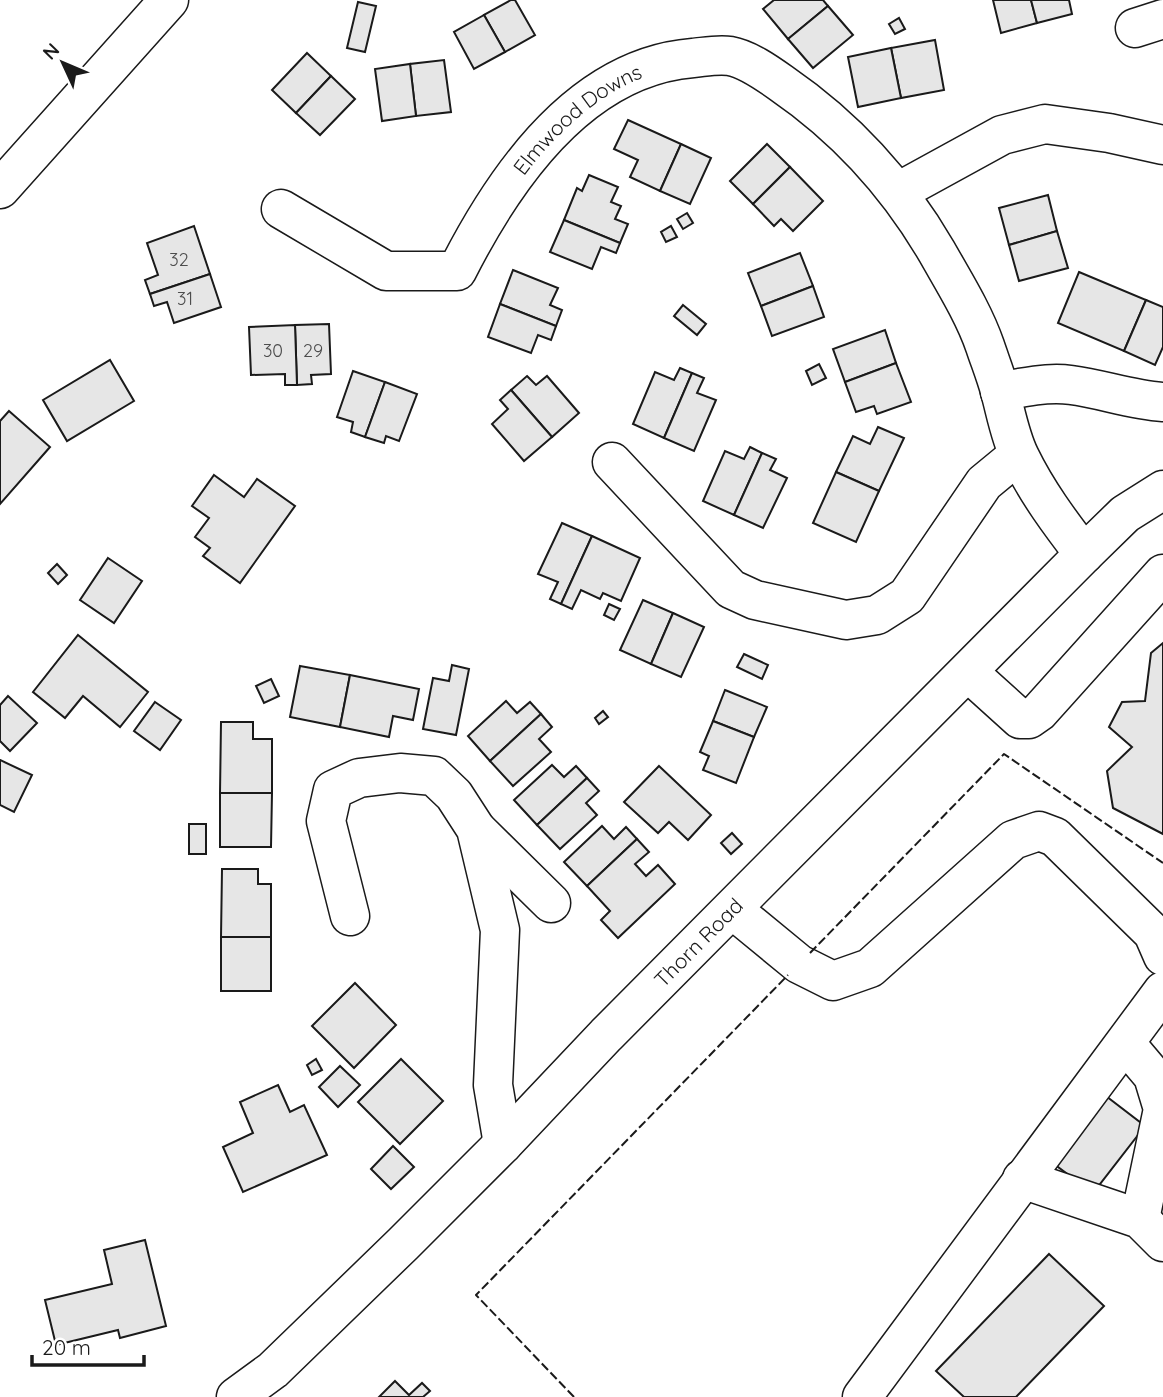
<svg xmlns="http://www.w3.org/2000/svg" width="1163" height="1397" viewBox="0 0 1163 1397" font-family="Quicksand,sans-serif">
  <style>
    .building { fill: #e6e6e6; stroke: #1a1a1a; stroke-width: 2 }
    .lines { fill: none; stroke-linecap: round; stroke-linejoin: round }
    .minor-casing { stroke: #1a1a1a; stroke-width: 41 }
    .major-casing { stroke: #1a1a1a; stroke-width: 41 }
    .minor { stroke: #fff; stroke-width: 38 }
    .major { stroke: #fff; stroke-width: 38 }
    .fence { stroke: #1a1a1a; stroke-width: 2; stroke-dasharray: 9 3.5; stroke-linecap: butt }
    .labels { text-anchor: middle; dominant-baseline: central; stroke-width: 5; stroke-linejoin: round; paint-order: stroke }
    .number-label { font-size: 18px; fill: #4d4d4d }
    .street-label { font-size: 21px; fill: #1a1a1a; stroke: #fff }
  </style>
  <rect width="100%" height="100%" fill="#fff"/>
  <g class="building">
    <path d="M511 0H515L535 35 505 52 484 15Z"/>
    <path d="M774 0H823L828 6 788 39 763 9Z"/>
    <path d="M993 0H1031L1037 23 1001 33Z"/>
    <path d="M1031 0H1069L1072 14 1037 23Z"/>
    <path d="M358 2 376 6 365 52 347 48Z"/>
    <path d="M828 6 853 35 813 68 788 39Z"/>
    <path d="M484 15 505 52 474 69 454 32Z"/>
    <path d="M899 18 905 29 895 34 889 24Z"/>
    <path d="M935 40 944 90 901 98 891 48Z"/>
    <path d="M891 48 901 98 858 107 848 57Z"/>
    <path d="M307 53 331 76 296 113 272 90Z"/>
    <path d="M444 60 451 112 416 116 410 64Z"/>
    <path d="M410 64 416 116 382 121 375 69Z"/>
    <path d="M331 76 355 99 320 135 296 113Z"/>
    <path d="M628 120 681 144 660 191 630 177 638 160 614 149Z"/>
    <path d="M681 144 711 158 690 204 660 191Z"/>
    <path d="M767 144 790 167 753 204 730 181Z"/>
    <path d="M790 167 823 201 793 231 781 219 774 226 753 204Z"/>
    <path d="M589 175 618 187 611 202 621 206 615 219 628 224 620 243 564 220 577 188 582 191Z"/>
    <path d="M1048 195 1057 231 1009 245 999 208Z"/>
    <path d="M687 213 693 223 683 229 677 219Z"/>
    <path d="M564 220 620 243 616 253 601 247 592 269 550 252Z"/>
    <path d="M194 226 210 274 150 294 145 280 158 275 147 243Z"/>
    <path d="M671 226 677 237 666 242 661 232Z"/>
    <path d="M1057 231 1068 268 1019 281 1009 245Z"/>
    <path d="M800 253 813 286 761 306 748 273Z"/>
    <path d="M513 270 558 288 550 305 562 310 556 326 500 304Z"/>
    <path d="M1079 272 1146 300 1124 351 1058 323Z"/>
    <path d="M210 274 221 307 174 323 167 302 154 306 150 294Z"/>
    <path d="M813 286 824 317 772 336 761 306Z"/>
    <path d="M1146 300 1163 307V347L1155 365 1124 351Z"/>
    <path d="M500 304 556 326 551 340 538 335 531 353 488 337Z"/>
    <path d="M683 305 706 324 697 335 674 316Z"/>
    <path d="M329 324 331 374 311 375 312 384 297 385 295 325Z"/>
    <path d="M295 325 297 385H285V374L251 375 249 327Z"/>
    <path d="M885 330 896 363 845 382 833 349Z"/>
    <path d="M110 360 134 401 67 441 43 400Z"/>
    <path d="M896 363 911 402 877 414 874 406 856 412 845 382Z"/>
    <path d="M819 364 826 378 812 385 806 371Z"/>
    <path d="M680 368 692 373 664 438 633 424 655 372 674 380Z"/>
    <path d="M353 371 385 382 365 437 351 432 353 422 337 417Z"/>
    <path d="M692 373 704 378 697 393 716 400 694 451 664 438Z"/>
    <path d="M527 376 536 385 547 376 579 413 552 437 511 390Z"/>
    <path d="M385 382 417 394 399 441 386 436 384 443 365 437Z"/>
    <path d="M511 390 552 437 524 461 492 424 508 409 500 400Z"/>
    <path d="M9 411 50 447 0 504V421Z"/>
    <path d="M878 427 904 438 879 491 836 472 853 436 870 444Z"/>
    <path d="M750 447 762 453 734 515 703 501 725 451 744 459Z"/>
    <path d="M762 453 776 459 770 470 787 478 763 528 734 515Z"/>
    <path d="M836 472 879 491 856 542 813 523Z"/>
    <path d="M214 475 244 497 257 479 295 506 240 583 203 556 210 548 195 537 209 518 192 506Z"/>
    <path d="M562 523 592 536 561 604 550 599 558 582 538 574Z"/>
    <path d="M592 536 640 558 621 601 603 593 600 599 581 590 572 609 561 604Z"/>
    <path d="M108 558 142 581 114 623 80 600Z"/>
    <path d="M57 564 67 575 58 584 48 573Z"/>
    <path d="M643 600 673 613 651 664 620 650Z"/>
    <path d="M609 604 620 609 614 620 604 615Z"/>
    <path d="M673 613 704 627 681 677 651 664Z"/>
    <path d="M78 635 148 692 120 727 83 696 65 718 33 692Z"/>
    <path d="M1163 643V834L1113 808 1107 771 1132 747 1109 727 1122 702 1145 701 1151 653Z"/>
    <path d="M744 654 768 665 762 679 737 667Z"/>
    <path d="M452 665 469 669 456 735 423 729 433 678 449 681Z"/>
    <path d="M300 666 350 675 340 727 290 717Z"/>
    <path d="M350 675 419 689 413 720 393 716 389 737 340 727Z"/>
    <path d="M271 679 279 696 264 703 256 686Z"/>
    <path d="M725 690 767 707 754 737 713 721Z"/>
    <path d="M8 696 37 723 10 751 0 741V705Z"/>
    <path d="M506 701 517 713 530 702 541 714 490 761 468 736Z"/>
    <path d="M155 702 181 720 160 750 134 731Z"/>
    <path d="M603 711 608 717 599 724 595 718Z"/>
    <path d="M541 714 552 727 539 739 551 752 513 786 490 761Z"/>
    <path d="M713 721 754 737 736 783 703 770 709 756 700 752Z"/>
    <path d="M221 722H253V739H272V793H220Z"/>
    <path d="M0 760 32 775 14 812 0 805Z"/>
    <path d="M552 765 564 777 576 766 587 778 537 825 514 800Z"/>
    <path d="M659 766 711 815 688 840 669 822 658 833 624 802Z"/>
    <path d="M587 778 599 791 586 803 597 815 560 849 537 825Z"/>
    <path d="M220 793H272L271 847H220Z"/>
    <rect x="189" y="824" width="17" height="30"/>
    <path d="M602 826 614 839 626 827 637 839 587 886 564 862Z"/>
    <path d="M732 833 742 844 731 854 721 843Z"/>
    <path d="M637 839 649 852 635 864 646 876 658 865 675 884 618 938 601 920 610 911 587 886Z"/>
    <path d="M222 869H258V884H271V937H221Z"/>
    <rect x="221" y="937" width="50" height="54"/>
    <path d="M355 983 396 1025 354 1068 312 1026Z"/>
    <path d="M316 1059 322 1070 312 1075 307 1065Z"/>
    <path d="M401 1059 443 1101 400 1144 358 1102Z"/>
    <path d="M340 1066 360 1085 338 1107 319 1087Z"/>
    <path d="M278 1085 290 1112 304 1105 327 1155 243 1192 223 1147 253 1133 240 1102Z"/>
    <path d="M1102 1093 1145 1126 1093 1193 1050 1161Z"/>
    <path d="M393 1146 414 1167 391 1189 371 1169Z"/>
    <path d="M145 1240 166 1326 120 1338 118 1330 56 1345 45 1300 112 1284 104 1250Z"/>
    <path d="M1049 1254 1104 1306 1016 1397H964L936 1371Z"/>
    <path d="M395 1381 409 1395 422 1383 430 1391 423 1397H379Z"/>
  </g>
  <g class="lines">
    <g class="minor-casing">
      <g id="minor">
        <path d="M1135 28 1163 19"/>
        <path d="M898 192 1002 135 1045 124 1109 133 1163 145"/>
        <path id="s1" d="M281 209 386 271H457C504 178 580 67 693 58 704 57 718 54 730 56 747 59 767 73 781 83 845 127 898 185 937 252 954 282 974 314 985 346 990 361 996 376 1000 391 1006 413 1010 437 1020 457 1037 492 1060 523 1084 554"/>
        <path d="M1000 392C1023 387 1048 382 1071 385 1102 389 1132 400 1163 402"/>
        <path d="M612 462 731 589 755 600 846 620 877 615 907 596 984 483 1018 455"/>
        <path d="M968 672 1020 719H1029L1039 712 1163 574"/>
        <path d="M478 831 551 903"/>
        <path d="M732 909 799 964 833 981 870 968 1013 840 1039 831 1055 837 1153 933 1163 956"/>
        <path d="M350 916 326 821 333 790 359 778 400 773 434 776 454 795 476 829 500 930 493 1085 503 1144"/>
        <path d="M1126 1044 1153 1076 1163 1109 1140 1219"/>
        <path d="M1022 1179 1140 1219 1163 1242"/>
        <path id="s2" d="M236 1397 273 1370 403 1244 503 1144 606 1035 1084 554 1125 514 1163 490"/>
        <path d="M862 1397 1163 991"/>
      </g>
    </g>
    <g class="major-casing">
      <path id="major" d="M0 189 169 0"/>
    </g>
    <use href="#minor" class="minor"/>
    <use href="#major" class="major"/>
    <g class="fence">
      <path d="M810 953 1004 754 1163 863"/>
      <path d="M574 1397 476 1295 788 975"/>
    </g>
  </g>
  <g class="labels">
    <g class="number-label">
      <text x="179" y="259">32</text>
      <text x="185" y="298">31</text>
      <text x="273" y="350">30</text>
      <text x="313" y="350">29</text>
    </g>
    <g class="street-label">
      <text stroke="none"><textPath href="#s1" startOffset="390">Elmwood Downs</textPath></text>
      <text stroke="none"><textPath href="#s2" startOffset="649">Thorn Road</textPath></text>
    </g>
  </g>
  <g transform="translate(63 63) rotate(314)" stroke="#ffffff" stroke-width="5" paint-order="stroke">
  <path d="M0-5L12 26L0 18L-12 26Z" fill="#1a1a1a"/>
  <text y="-10" font-size="19" font-weight="bold" text-anchor="middle" fill="#1a1a1a">N</text>
  </g>
  <path d="M32 1355v10h112v-10" fill="none" stroke="#1a1a1a" stroke-width="3.5"/>
  <text x="42" y="1355" font-size="21" fill="#1a1a1a" stroke="#ffffff" stroke-width="5" paint-order="stroke">20 m</text>
</svg>
